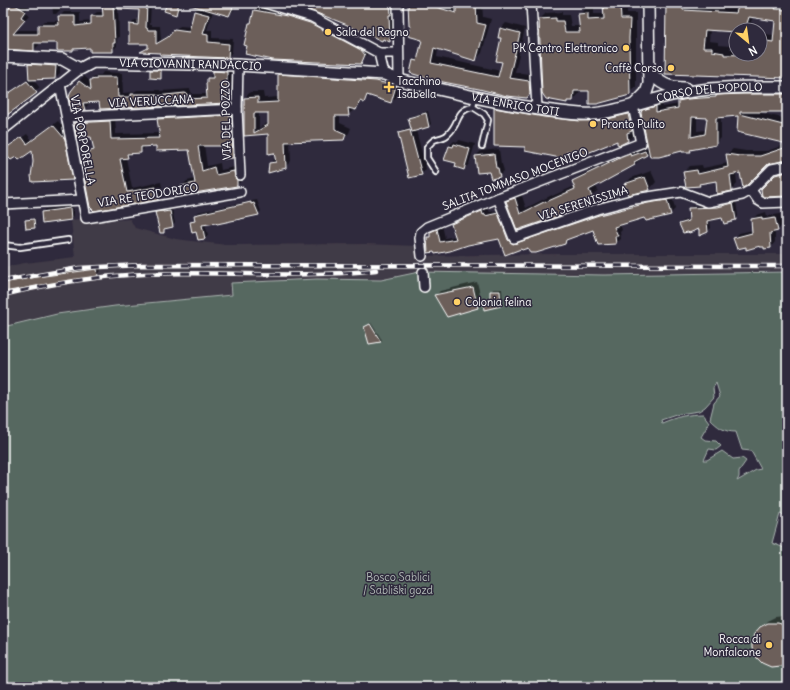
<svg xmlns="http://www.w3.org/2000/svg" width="790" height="690" viewBox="0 0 790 690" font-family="Delius,sans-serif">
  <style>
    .built { fill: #413a46 }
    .green { fill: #566861; stroke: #aab4b0; fill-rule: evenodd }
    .shadow { fill: #0007; fill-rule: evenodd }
    .building { fill: #6c5f5a; stroke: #fff; fill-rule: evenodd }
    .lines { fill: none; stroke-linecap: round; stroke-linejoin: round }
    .minor-tunnel { stroke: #443f50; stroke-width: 9; stroke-dasharray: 9 4.5; stroke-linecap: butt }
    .service-casing { stroke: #fff; stroke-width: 8 }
    .minor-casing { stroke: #fff; stroke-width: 12 }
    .tertiary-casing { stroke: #fff; stroke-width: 14 }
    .service { stroke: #2f2a3d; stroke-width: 4.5 }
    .minor { stroke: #2f2a3d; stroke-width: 9 }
    .tertiary { stroke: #2f2a3d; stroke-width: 11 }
    .rail-casing { stroke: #fff; stroke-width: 4.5 }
    .rail { stroke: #2f2a3d; stroke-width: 3; stroke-dasharray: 9; stroke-linecap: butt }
    .poi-dot { fill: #ffd166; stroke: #2f2a3d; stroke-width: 1.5 }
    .labels { text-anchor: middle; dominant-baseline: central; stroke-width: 3; stroke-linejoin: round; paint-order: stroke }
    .poi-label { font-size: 11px; fill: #fff; stroke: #2f2a3d; text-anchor: start }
    .street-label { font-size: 11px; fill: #fff; stroke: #2f2a3d }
    .park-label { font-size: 11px; fill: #b3bbb8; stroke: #2f2a3d }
  </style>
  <rect width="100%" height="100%" fill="#2f2a3d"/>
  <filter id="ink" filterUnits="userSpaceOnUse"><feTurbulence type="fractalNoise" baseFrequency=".025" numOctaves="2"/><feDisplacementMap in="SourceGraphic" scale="8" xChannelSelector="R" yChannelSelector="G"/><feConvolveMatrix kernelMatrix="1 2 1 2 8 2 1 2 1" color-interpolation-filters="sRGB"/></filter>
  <g filter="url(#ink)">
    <path class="built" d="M80 219 86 222 130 219 135 228 176 239 200 242 228 245 366 244 417 246V256L559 254H787V271L604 275 419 272 381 280 317 279 231 283 232 295 115 306 57 314 3 327V267L25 263 75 257 71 220Z"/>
    <path class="green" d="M419 272 604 275 787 272V516L780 514 772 543 787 549V687H3V327L57 314 115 306 232 295 231 283 317 279 381 280ZM716 383 720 396 714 403 710 419C718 427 724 432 736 432L742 450 751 451 761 469 756 470 737 481 739 477V471L746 461 742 458 733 459 722 451 707 460H704L709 449 716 450 721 446 716 441 705 440 701 437 708 425 709 422 703 414C688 414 676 417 662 423L661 420 679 414 699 411 705 407 714 397 713 388Z"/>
    <g class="shadow">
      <path d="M13 3H24L29 6 25 12 29 15 16 30H39V25L44 21H60L59 17 64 12H80V22L92 21V16L97 12H104V3H151L150 24H152V26H160L161 40 172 34 180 26 192 27 197 3H237L233 11 229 15 213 11 207 30H212V38L233 39 232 52 228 57 142 51 149 46 148 43 130 25 135 20H139L140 9 131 3 118 4 119 37 117 39V46L112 51 91 47 75 48 73 50 58 42H38L39 45 34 50 3 48V19Z"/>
      <path d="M52 3H61V9L56 14H53Z"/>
      <path d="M167 3H181L179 11 176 14 166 11Z"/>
      <path d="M292 3H396L395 35 389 40 314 10Z"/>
      <path d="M409 3H448L457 6V3H482L483 17 491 19 482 53 476 59 438 49 437 57 501 71 503 61 500 29 506 23 525 28 515 72 535 75 536 87 526 97 507 95 428 77 414 61 419 56 423 39 412 25Z"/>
      <path d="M505 3H515L505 5Z"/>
      <path d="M604 3H627V13H636V87L629 94 579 90V94L573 100 540 19 546 13 562 12V15H569L571 26H581L579 15 586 8H594V14H604Z"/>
      <path d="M667 3H689L739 7 740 3 787 4V76L666 73ZM753 16 776 20 775 35 762 34 760 36V54H736V49H730V46L718 45V42L709 41 710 29 736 31V30H745L750 25Z"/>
      <path d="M261 4 294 10 371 49 366 56 360 63 248 45 254 10Z"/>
      <path d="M33 60 60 61V73L55 78 33 79 40 88 3 116V80H8V93L30 79 29 65Z"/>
      <path d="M219 67H231L232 97 227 102 100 101H88L89 104 84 109 72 110 79 81 84 76 91 82V80L97 75H101L103 72 122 73 123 93 134 92 137 90H160V91L190 89 192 94H207V83L208 79Z"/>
      <path d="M285 69 401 81 397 96 391 102 370 95 348 115H340V123L351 128 349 133 343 139 290 141 291 161 285 167 270 164 276 157 269 133 245 135V98L250 92H263L264 98 279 97V75ZM259 112H269V122L259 128Z"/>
      <path d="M787 89V111L757 112 787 119V143L740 115 721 116V138L715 144 692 148 690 151 650 152 635 164 595 185 598 190 592 196 593 199 587 205 518 229 507 202 513 196 521 193 526 208 552 195V196L575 186 573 182 579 176 636 149V151L649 147 643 111 649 105 661 101 662 107 679 104V101L684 96ZM697 116 708 117 707 130 697 131ZM585 196 588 203H586Z"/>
      <path d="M500 103 550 112 634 109 637 125 633 129 634 135 628 141 618 139 575 151 576 153 570 159 527 146 495 109Z"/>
      <path d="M236 111 238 151 233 157 223 145H204L207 166 220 163 221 170 239 166 242 180 237 185 182 186 187 181 195 179 190 149 157 145 146 146 141 152 132 153 126 158 132 188 161 182 163 194 157 199 94 209 82 161 88 155V153L95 147 92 136 75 123 80 118 115 116 116 134 160 133 158 119 163 114Z"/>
      <path d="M428 111 431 124 428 126 416 130 426 169 421 174 399 134 404 129 411 127 409 118 412 116ZM415 127V129L404 133V131Z"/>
      <path d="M58 121 69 134 76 175 72 179 34 162 33 149 16 155 3 151 27 134 32 140Z"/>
      <path d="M459 140 475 144 469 164 464 169 457 163 449 146 454 141 458 142Z"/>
      <path d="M787 144V159L736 173 737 184 732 190 716 180 702 182 699 185 684 172 690 166 702 165 703 168 728 163 727 154 733 149 746 151H767Z"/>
      <path d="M499 149 501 164H502L504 171 499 176 490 171 476 156 481 151Z"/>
      <path d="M787 168V195L762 189 782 169Z"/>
      <path d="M3 170H5L9 188 3 193Z"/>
      <path d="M651 171 656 182 650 189 629 193 625 185 631 178Z"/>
      <path d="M672 196 675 209 670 214 645 217 620 224 622 230 620 232 621 239 616 243 594 229 570 238 565 243 522 248 506 253 500 237 467 244 450 250 428 238 436 228 442 225 445 238 456 236 452 224 457 219 487 207 490 212 502 209 513 235 605 210 653 199Z"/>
      <path d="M257 200 261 211 258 214 205 224 208 235 205 238 198 239 197 230 191 223 196 219 195 215 198 212Z"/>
      <path d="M736 201 738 216 735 219 723 217 710 219 711 228 708 231 699 227 680 224 683 221 690 219 689 208 692 206 721 205Z"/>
      <path d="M72 205 74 216 71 219 42 212 45 209Z"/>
      <path d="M172 209 175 223 172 226 166 227 164 232 157 213 159 210Z"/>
      <path d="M766 212 767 216 780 214 782 225 778 230 775 231V242L771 247 761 245 747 246 735 238 739 233 753 230 752 219 757 215Z"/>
      <path d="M35 218 36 226 27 228 26 221Z"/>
      <path d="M100 266 101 271 98 275 3 291V281L41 274Z"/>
      <path d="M477 282 482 302 477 307 436 295 440 291Z"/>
      <path d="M493 289H502L503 303 500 305 484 303 486 300 491 299V292Z"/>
      <path d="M371 323 382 340 381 341 370 343 367 326Z"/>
      <path d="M785 616 787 617V661L761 628 768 621 776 617Z"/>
    </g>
    <g class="building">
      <path d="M12 3 25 11 21 17 25 20 13 34H38V25H59L58 16H75V26L91 24V16H103L102 3H113L115 43H113V52H90V48L73 49V51H57V43H34V51L3 49V17Z"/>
      <path d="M118 3H147L146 28H147L148 30H156V44L168 37 174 30 189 32 194 11 209 15 203 34 208 35V42L229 44 228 58 160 55V53L140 52 148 48V44H129V24L138 25 139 10 118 9Z"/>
      <path d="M167 3H179L176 15 164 11Z"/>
      <path d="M190 3H235L229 16 190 5Z"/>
      <path d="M291 3H390L391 15H389L390 42 383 39 382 41 345 24Z"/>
      <path d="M408 3H423L456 13V3H476L477 23 486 25 476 61 434 48 431 63 498 77 502 62 496 61 501 38H498L500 28 520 33 509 78 529 81 530 94 527 98 507 96 479 89 433 80 410 73 413 60 417 61 422 40 408 36 411 26H409Z"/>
      <path d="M603 3H620L621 19H630L629 38 630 95 597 104H589V91H574L573 101H567V103L546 99 542 93 539 19 556 18V21H563L565 32H580L578 14 588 13V20L604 19Z"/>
      <path d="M666 3H683V10L736 13 739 3H751L764 7 766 3H778L775 9 786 10 785 12H787V78L665 74ZM749 17 775 21 773 42 760 40V54L724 55V53L712 51V48H703L705 30 736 32V30H745Z"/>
      <path d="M254 10 287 16 310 23 361 50 365 55 361 64 273 60 245 54 247 46 244 45 249 23H251Z"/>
      <path d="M28 64 56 66 55 79 29 80Z"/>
      <path d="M150 70H161V79L150 78Z"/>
      <path d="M213 71 227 72V103L100 109 99 102 83 103 85 110 71 111 69 97 71 91 79 81 91 90 90 80 97 79V77H117L118 97H131V94H156V96L185 93 187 94V99L207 98 206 83H207V78H213Z"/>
      <path d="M278 74 376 81 396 86 391 103 367 95 364 103 360 101 356 110 348 108 349 116H335V129L346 134 344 140 285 142 286 168 268 173 269 163 276 162 274 153 268 154V134L244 136V98L258 97V103L278 102ZM254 113H268V125L254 133Z"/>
      <path d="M27 81 37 93 3 118V97Z"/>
      <path d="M744 94H787V112H740V114L787 126V144L737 132 738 116 716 118V145L690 150 691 152H682V151L659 157H650L641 113 642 110 656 106V112L678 108V101L688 99 716 97V95ZM692 117 707 118 705 134 691 137Z"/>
      <path d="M494 108 544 117 580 121 604 120 628 114 632 131 627 133 628 141 620 145 617 144V141L585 154 567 151 571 160 525 151V147L494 146Z"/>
      <path d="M426 113 429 127 412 132 408 118Z"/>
      <path d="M231 115 233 158 223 159 222 146H198L202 171 214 167 216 175 234 171 235 178 237 180V186L182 195 181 186 195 183 189 150 156 151V146L141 147V153L127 154 128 158 120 159 127 192 156 187 158 200 94 211 90 207 81 160 88 159 87 152 94 150 91 137 77 138 74 123 110 121 111 139 160 138 157 119Z"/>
      <path d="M53 125 65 139 73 180 32 182 31 176 33 162 32 151 19 160 16 157 11 160 8 157 3 159V150L22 137 27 144Z"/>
      <path d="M410 130 422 175 409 178 398 133Z"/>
      <path d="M454 144 470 149 464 170 455 167 456 163 444 160 449 146 453 147Z"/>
      <path d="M787 147V160L768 164 747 185 743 188 740 173 730 175 732 191 717 194 716 181 699 184 700 186 686 187 683 172 697 170 698 174 728 167 726 154 740 156H760Z"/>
      <path d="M645 151 647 155 634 162 635 165 589 190 592 197 586 200 588 206 517 230 506 201 515 198 520 214 546 201V202L575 189 572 181 622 157 630 154 631 156Z"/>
      <path d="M494 154 496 168H498L500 177 491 179 489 172 477 173 475 156Z"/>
      <path d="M787 172V196L765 197 762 196 761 189 775 175Z"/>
      <path d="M645 177 650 190 628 195 624 184Z"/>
      <path d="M667 200 671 215 646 221 644 218 614 227 618 236H615L616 244 598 245 593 230 566 240 565 244 536 253H530L528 248 522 250 521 249 505 255 499 239 468 245 450 251 435 254 434 252 428 253 427 237H430V232L437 229 440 242 456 239 451 224 482 211 483 215 485 214V216L498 213 508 240 513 244 599 215 648 203Z"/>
      <path d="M251 202V204L254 203 259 215 217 224 216 223 202 225 205 239 198 240 196 232 192 233 190 222 195 221 194 215Z"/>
      <path d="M733 203 736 220 732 221V222L724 224 722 218 707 221 708 232 699 236V229L689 233 688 232 683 233 679 224 689 221 688 208 718 207Z"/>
      <path d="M70 208 71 220 42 224 41 212Z"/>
      <path d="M163 211V212L170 211 173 227 164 229V233H160L155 212Z"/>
      <path d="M762 217V220L775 218 778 231 770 233 771 248 764 249V247H760V246L746 250V247L737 249 733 238 752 233 751 219Z"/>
      <path d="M34 219 35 228 26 229 25 220Z"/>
      <path d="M97 269 98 276 3 292V283L37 277Z"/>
      <path d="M473 287 478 308 447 317 434 295Z"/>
      <path d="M490 291H500L501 306 484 310 483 302 490 301Z"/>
      <path d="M370 324 381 342 369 344 364 327Z"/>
      <path d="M768 623H778L787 626V663L780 666 771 667 762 663 755 656 752 648V641L754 634 760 627Z"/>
    </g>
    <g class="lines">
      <path class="minor-tunnel" d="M422 256 423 272"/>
      <g class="service-casing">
        <g id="service">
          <path d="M473 107 484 114 488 120 482 146"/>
          <path d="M436 172 427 158V147C429 145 431 142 434 140 438 138 445 138 448 134 460 124 455 110 473 107L475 98"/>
          <path d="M3 245 20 247 68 240"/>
        </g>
      </g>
      <g class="minor-casing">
        <g id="minor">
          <path d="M265 3 312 17 379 53 384 74"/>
          <path d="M398 3 399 80"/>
          <path d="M531 3 537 108"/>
          <path d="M3 7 5 3"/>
          <path d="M379 53H398"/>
          <path d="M238 65 237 109 240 175"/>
          <path d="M60 84 86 218 240 192"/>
          <path d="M67 117 237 109"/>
          <path d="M3 130 80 69"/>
          <path d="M751 190 758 200 763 203 787 202"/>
          <path d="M498 198 514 238 597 209 635 199 681 192 708 202 742 195 751 190 772 169 787 166"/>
          <path d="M3 204 82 200"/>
          <path d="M422 256 420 238 421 232 427 227 498 198 641 143 633 106"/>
          <path d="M423 272 424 287"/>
        </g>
      </g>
      <g class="tertiary-casing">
        <g id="tertiary">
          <path id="s1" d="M3 56 62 59 80 69 93 62 238 65 384 74 399 80C448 91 496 103 545 110 560 112 577 115 593 114 620 111 646 101 672 95 710 86 749 87 787 87"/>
          <path d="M649 70C659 84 669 88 685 88"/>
          <path d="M634 105 646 93 649 84 648 3"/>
        </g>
      </g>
      <use href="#service" class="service"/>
      <use href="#minor" class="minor"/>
      <use href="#tertiary" class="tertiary"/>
      <g class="rail-casing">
        <g id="rail">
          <path d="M3 281 79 268 142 265 787 266"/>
          <path d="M3 295C49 284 97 276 144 274 221 271 299 279 376 270"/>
        </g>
      </g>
      <use href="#rail" class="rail"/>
    </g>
  </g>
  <g class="poi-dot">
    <circle cx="328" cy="32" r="4"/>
    <circle cx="626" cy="48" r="4"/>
    <circle cx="671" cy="68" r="4"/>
    <path d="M387 81h4v4h4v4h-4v4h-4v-4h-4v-4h4z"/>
    <circle cx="593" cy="124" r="4"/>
    <circle cx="457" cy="302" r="4"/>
    <circle cx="769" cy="645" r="4"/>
  </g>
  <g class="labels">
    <g class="poi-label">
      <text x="336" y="32">Sala del Regno</text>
      <text x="618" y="48" text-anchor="end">PK Centro Elettronico</text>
      <text x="663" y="68" text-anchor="end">Caffè Corso</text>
      <text x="397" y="81">Tacchino<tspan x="397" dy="13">Isabella</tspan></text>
      <text x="601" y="124">Pronto Pulito</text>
      <text x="465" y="302">Colonia felina</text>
      <text x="761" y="639" text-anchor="end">Rocca di<tspan x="761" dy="13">Monfalcone</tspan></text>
    </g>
    <g class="street-label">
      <text stroke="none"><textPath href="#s1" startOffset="192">VIA GIOVANNI RANDACCIO</textPath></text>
      <text stroke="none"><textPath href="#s1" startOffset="718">CORSO DEL POPOLO</textPath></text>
      <text transform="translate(151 101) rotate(-3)">VIA VERUCCANA</text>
      <text stroke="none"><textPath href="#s1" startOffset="521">VIA ENRICO TOTI</textPath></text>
      <text transform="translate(226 120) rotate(-91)">VIA DEL POZZO</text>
      <text transform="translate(83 140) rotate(79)">VIA PORPORELLA</text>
      <text transform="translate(515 179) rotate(-21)">SALITA TOMMASO MOCENIGO</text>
      <text transform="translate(148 195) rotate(-9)">VIA RE TEODORICO</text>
      <text transform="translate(583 203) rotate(-17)">VIA SERENISSIMA</text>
    </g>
    <g class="park-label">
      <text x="398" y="577">Bosco Sablici<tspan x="398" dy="13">/ Sabliški gozd</tspan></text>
    </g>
  </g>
  <rect width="790" height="690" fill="none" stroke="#2f2a3d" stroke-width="16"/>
  <rect x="8" y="8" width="774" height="674" fill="none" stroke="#fff" stroke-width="1.5" filter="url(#ink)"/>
  <g transform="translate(748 42) rotate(151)"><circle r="19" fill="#2f2a3d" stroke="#827f8b"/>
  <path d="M0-3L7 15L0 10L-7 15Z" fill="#ffd166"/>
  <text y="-6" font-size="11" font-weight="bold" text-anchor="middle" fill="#ffffff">N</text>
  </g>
</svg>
